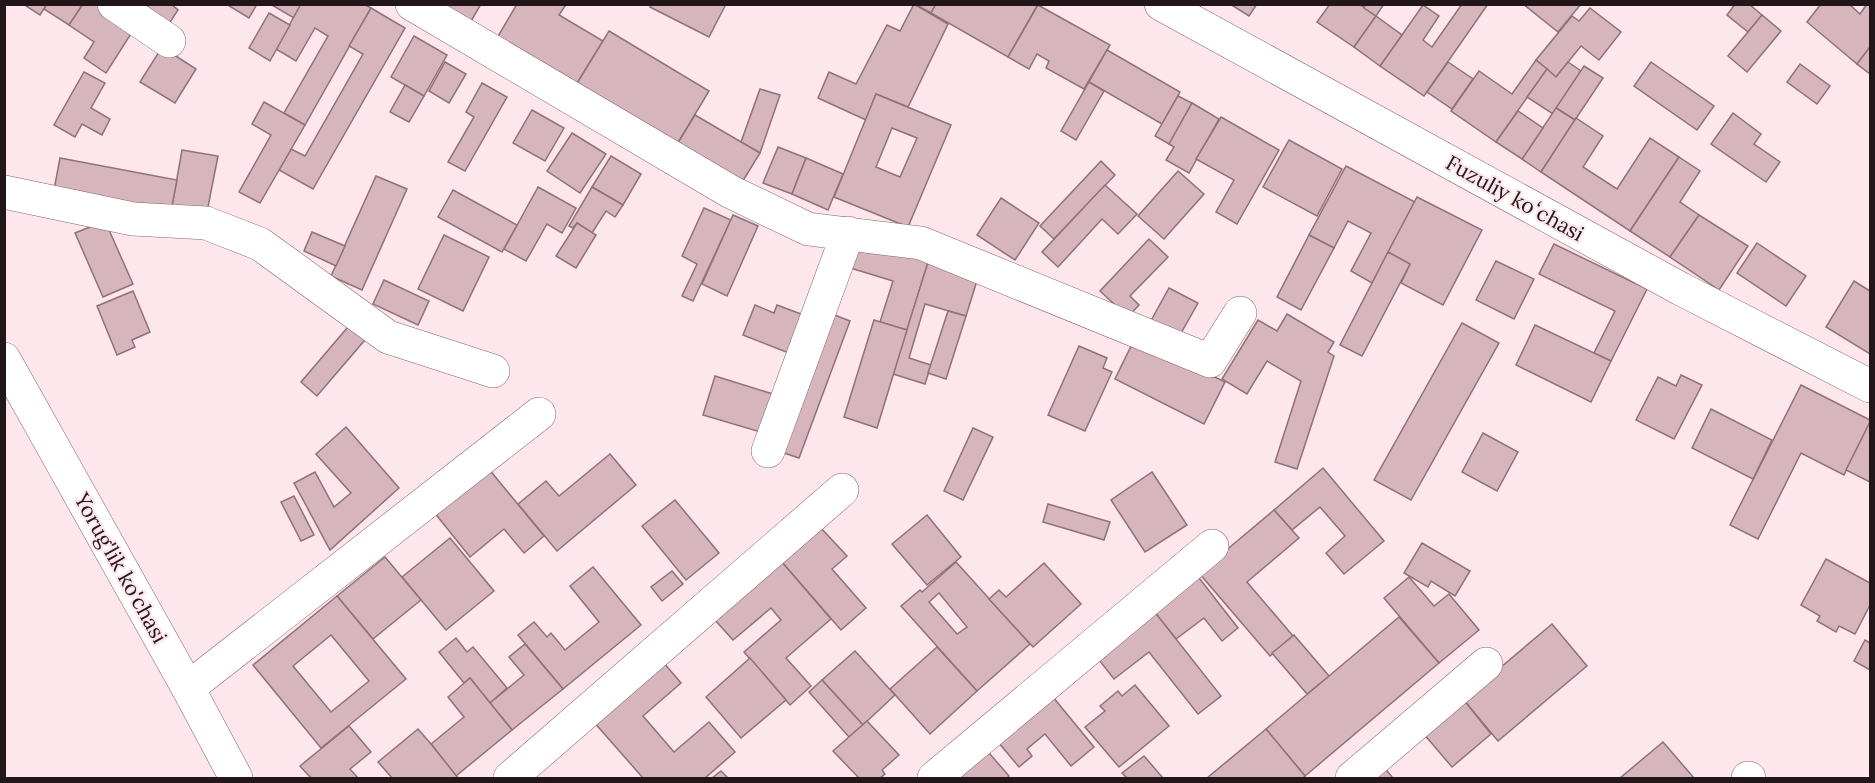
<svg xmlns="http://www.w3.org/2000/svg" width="1875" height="783" viewBox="0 0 1875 783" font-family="Lora,serif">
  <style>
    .building { fill: #d7b5bd; stroke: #907178; stroke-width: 1.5; fill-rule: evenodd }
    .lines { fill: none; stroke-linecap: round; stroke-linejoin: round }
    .minor-casing { stroke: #85656d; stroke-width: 34 }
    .minor { stroke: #fff; stroke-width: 33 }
    .labels { text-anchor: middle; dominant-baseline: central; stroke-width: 4.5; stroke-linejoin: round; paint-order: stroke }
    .street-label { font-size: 21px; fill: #23161a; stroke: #fde7ec }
  </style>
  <rect width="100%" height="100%" fill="#fde7ec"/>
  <g class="building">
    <path d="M23 4H47L40 15Z"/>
    <path d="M47 4H83L69 25 44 9Z"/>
    <path d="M83 4H104L136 26 106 73 84 58 94 42 69 25Z"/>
    <path d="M139 4H171L178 10 167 27Z"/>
    <path d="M226 4H257L249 18Z"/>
    <path d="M270 4H301L294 18Z"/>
    <path d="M301 4H364L371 8 305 125 284 113 328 36 315 28 296 61 276 49Z"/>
    <path d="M426 4H481L467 28Z"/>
    <path d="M517 4H563L565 6 559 15 603 41 576 85 497 38Z"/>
    <path d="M651 4H723L725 6 709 37 650 7Z"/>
    <path d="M914 4 948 24 908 107 876 94 866 120 818 98 829 72 856 84 887 25 900 31Z"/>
    <path d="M915 4H936L931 13Z"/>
    <path d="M936 4H1038L1008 57 931 13Z"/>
    <path d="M1230 4H1257L1249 16Z"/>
    <path d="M1330 4H1359L1376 16 1354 47 1317 22Z"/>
    <path d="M1366 4H1384L1376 16 1364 8Z"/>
    <path d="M1462 4H1488L1424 96 1380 66 1423 5 1439 16 1423 40 1432 47Z"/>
    <path d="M1523 4H1581L1558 32Z"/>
    <path d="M1735 4H1749L1762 15 1748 32 1727 15Z"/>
    <path d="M1821 4H1849L1860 14 1867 4H1870V47L1857 64 1807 22Z"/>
    <path d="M1038 5 1110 45 1084 89 1046 68 1049 61 1037 54 1029 69 1008 57Z"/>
    <path d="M371 8 405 28 313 189 279 170 291 149 305 156 363 54 349 46Z"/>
    <path d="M1590 8 1621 32 1599 60 1581 46 1556 77 1536 60 1572 16 1579 21Z"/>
    <path d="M269 13 290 25 270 61 249 48Z"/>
    <path d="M1762 15 1781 31 1747 72 1728 56Z"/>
    <path d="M1376 16 1402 35 1380 66 1354 47Z"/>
    <path d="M609 31 709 91 676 146 576 85Z"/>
    <path d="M414 36 447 55 424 96 391 77Z"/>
    <path d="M162 47 196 69 175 103 140 82Z"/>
    <path d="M1870 47V74L1857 64Z"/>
    <path d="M1107 50 1180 92 1162 124 1089 82Z"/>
    <path d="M1536 60 1547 69 1496 142 1451 111 1479 71 1512 94Z"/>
    <path d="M445 62 466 74 449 103 429 91Z"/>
    <path d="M1448 62 1473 79 1452 109 1427 92Z"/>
    <path d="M1568 62 1581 71 1553 114 1527 97 1547 69 1556 77Z"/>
    <path d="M1651 62 1714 106 1697 130 1634 86Z"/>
    <path d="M1800 64 1830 86 1817 104 1787 82Z"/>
    <path d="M1584 66 1603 78 1575 120 1556 108Z"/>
    <path d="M84 72 105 83 91 108 110 119 102 135 82 124 75 137 54 125Z"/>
    <path d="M1089 82 1104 91 1076 140 1061 131Z"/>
    <path d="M482 83 507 97 465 171 448 162 474 117 466 112Z"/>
    <path d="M405 85 424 96 409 122 390 112Z"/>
    <path d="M760 89 780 95 760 153 741 142Z"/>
    <path d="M876 94 951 125 908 227 834 197ZM892 128 917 138 900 177 876 167Z"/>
    <path d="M1178 96 1192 103 1169 144 1155 136Z"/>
    <path d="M264 102 305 125 260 203 239 192 271 135 252 124Z"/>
    <path d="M1192 103 1219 119 1189 173 1166 160 1174 147 1169 144Z"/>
    <path d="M1556 108 1575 120 1541 172 1522 159Z"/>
    <path d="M532 110 564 128 545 161 513 143Z"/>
    <path d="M1518 111 1543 128 1522 159 1496 142Z"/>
    <path d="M1733 113 1761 134 1754 144 1780 162 1766 182 1711 144Z"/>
    <path d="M695 115 760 153 741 184 676 146Z"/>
    <path d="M1221 117 1279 150 1237 224 1216 212 1234 180 1196 159Z"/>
    <path d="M1576 118 1603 136 1583 167 1617 189 1650 138 1679 157 1630 231 1541 172Z"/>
    <path d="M572 133 606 154 580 193 547 171Z"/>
    <path d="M1289 140 1342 169 1317 216 1263 187Z"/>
    <path d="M778 147 806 158 792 194 763 183Z"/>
    <path d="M182 150 218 156 207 212 172 206Z"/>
    <path d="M611 156 641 174 623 205 592 187Z"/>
    <path d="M1679 157 1700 171 1680 202 1699 215 1670 257 1630 231Z"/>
    <path d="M60 158 177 180 171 211 54 190Z"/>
    <path d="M806 158 843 174 828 210 792 194Z"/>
    <path d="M1101 161 1115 175 1054 239 1040 226Z"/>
    <path d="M1346 166 1415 202 1372 283 1351 271 1371 233 1348 221 1334 248 1309 235Z"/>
    <path d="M1178 171 1204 194 1164 239 1138 216Z"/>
    <path d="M376 176 407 189 362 290 331 276Z"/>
    <path d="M1105 185 1137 214 1118 234 1102 219 1058 267 1042 252Z"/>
    <path d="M538 187 576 208 562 233 547 224 526 261 504 249Z"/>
    <path d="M592 187 623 205 615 217 606 211 592 233 577 223 573 228 569 226Z"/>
    <path d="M453 190 517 225 502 252 438 217Z"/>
    <path d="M1417 197 1482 230 1443 305 1401 283 1410 264 1388 252Z"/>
    <path d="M1001 198 1039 223 1015 260 977 235Z"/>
    <path d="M704 208 731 220 693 301 682 296 697 264 682 256Z"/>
    <path d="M733 215 758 226 727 296 702 284Z"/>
    <path d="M1699 215 1748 246 1719 290 1670 257Z"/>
    <path d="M105 221 133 284 103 297 75 233Z"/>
    <path d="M577 223 596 235 576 268 556 256Z"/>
    <path d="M312 232 345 246 336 266 304 251Z"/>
    <path d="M444 235 489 257 463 311 418 289Z"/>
    <path d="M1309 235 1334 248 1301 310 1277 297Z"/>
    <path d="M856 236 929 259 907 330 880 322 893 281 847 267Z"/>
    <path d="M1149 239 1168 257 1130 296 1139 305 1128 317 1100 291Z"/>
    <path d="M1757 243 1806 276 1786 306 1737 273Z"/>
    <path d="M1554 244 1647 289 1611 361 1594 353 1615 311 1539 274Z"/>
    <path d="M1388 252 1410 264 1362 356 1340 345Z"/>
    <path d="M930 256 980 271 966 316 925 304 909 358 931 365 925 384 893 374Z"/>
    <path d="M1496 261 1534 279 1514 319 1476 300Z"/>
    <path d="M384 280 429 301 418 325 373 304Z"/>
    <path d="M1854 281 1870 291V354L1826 327Z"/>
    <path d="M1169 288 1198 303 1176 342 1148 326Z"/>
    <path d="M133 291 150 332 132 340 135 347 117 355 97 306Z"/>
    <path d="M755 305 774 313 777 305 809 317 794 355 743 335Z"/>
    <path d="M948 311 966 316 946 379 928 373Z"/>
    <path d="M827 312 850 321 799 458 775 450Z"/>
    <path d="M1287 314 1334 342 1328 352 1334 356 1297 469 1275 462 1301 381 1267 361 1247 394 1222 379 1258 320 1277 331Z"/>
    <path d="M874 320 907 330 877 428 844 417Z"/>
    <path d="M353 321 370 334 317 396 301 382Z"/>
    <path d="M1462 323 1499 343 1411 500 1374 480Z"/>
    <path d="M1535 325 1611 361 1591 402 1516 365Z"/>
    <path d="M1135 338 1225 382 1204 424 1115 379Z"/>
    <path d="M1079 346 1107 358 1103 368 1112 372 1085 431 1048 415Z"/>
    <path d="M1681 375 1702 385 1674 439 1636 420 1658 377 1676 386Z"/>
    <path d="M715 376 776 395 764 433 703 415Z"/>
    <path d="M1801 385 1870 420V422L1844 475 1801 453 1758 539 1730 525Z"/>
    <path d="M1711 409 1772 440 1753 479 1692 448Z"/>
    <path d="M1869 424 1870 425V482L1846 470Z"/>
    <path d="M346 427 399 488 330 550 294 483 315 472 334 507 351 493 316 454Z"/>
    <path d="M973 428 993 437 963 500 944 491Z"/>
    <path d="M1483 433 1518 452 1497 491 1462 472Z"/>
    <path d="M610 454 636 485 557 551 518 504 546 481 559 496Z"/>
    <path d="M488 468 544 536 524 553 504 529 470 557 434 512Z"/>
    <path d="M1323 468 1384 541 1344 574 1326 553 1345 536 1320 507 1292 530 1274 510Z"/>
    <path d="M1152 472 1187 525 1145 552 1111 500Z"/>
    <path d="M294 496 314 535 301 541 281 502Z"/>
    <path d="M675 500 719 553 686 580 642 526Z"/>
    <path d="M1048 504 1110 522 1104 540 1043 522Z"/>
    <path d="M1274 510 1299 538 1247 582 1293 636 1270 656 1199 573Z"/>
    <path d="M927 515 961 557 927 585 892 544Z"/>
    <path d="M820 527 847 556 832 569 866 608 841 630 781 561Z"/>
    <path d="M450 538 494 591 446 630 402 577Z"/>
    <path d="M1422 543 1470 571 1455 596 1431 581 1428 587 1404 573Z"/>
    <path d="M385 557 421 600 373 639 337 596Z"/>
    <path d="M1826 559 1870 583V605L1855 634 1839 626 1836 632 1817 621 1820 616 1801 605Z"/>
    <path d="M781 561 831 619 786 658 811 686 790 705 744 652 781 620 771 608 733 640 714 619Z"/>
    <path d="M956 562 1030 644 977 691 901 606 920 590 922 592ZM939 593 967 627 957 634 929 602Z"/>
    <path d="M1044 563 1081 604 1033 647 989 599 999 590 1006 597Z"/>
    <path d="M593 567 641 625 563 689 518 635 534 622 547 637 551 633 565 650 599 622 570 586Z"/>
    <path d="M672 571 683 584 662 601 651 587Z"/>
    <path d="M1196 574 1238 628 1222 641 1204 618 1176 639 1152 609Z"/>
    <path d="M1409 577 1434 606 1449 594 1479 630 1439 663 1384 598Z"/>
    <path d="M337 596 406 679 321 748 253 665ZM331 635 369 681 331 712 293 666Z"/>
    <path d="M1150 606 1221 696 1198 714 1149 652 1114 679 1092 651Z"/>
    <path d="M1399 617 1439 663 1305 776 1266 729Z"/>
    <path d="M1552 624 1587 666 1498 741 1463 699Z"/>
    <path d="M1294 635 1329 676 1307 694 1272 653Z"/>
    <path d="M456 638 467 652 473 647 507 688 490 703 470 678 464 683 439 652Z"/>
    <path d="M1865 640 1870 643V670L1854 661Z"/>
    <path d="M525 644 563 689 512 730 490 703 524 675 509 657Z"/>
    <path d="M937 647 977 691 930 734 890 689Z"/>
    <path d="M855 651 895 695 863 725 822 680Z"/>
    <path d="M750 658 786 700 741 738 706 697Z"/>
    <path d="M663 662 681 683 643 716 674 752 709 722 735 752 705 778H643L593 721Z"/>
    <path d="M470 678 512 730 456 776 431 744 464 717 448 697Z"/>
    <path d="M822 680 863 725 849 737 809 692Z"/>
    <path d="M1135 685 1169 726 1119 767 1085 727 1105 711 1100 706 1118 691 1122 696Z"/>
    <path d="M1048 691 1094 747 1071 766 1045 734 1027 749 1032 756 1019 767 993 736Z"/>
    <path d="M1463 699 1491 734 1452 767 1423 733Z"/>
    <path d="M867 721 899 755 882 770 885 774 880 778H859L833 751Z"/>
    <path d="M349 726 371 752 350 769 358 778H311L300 766Z"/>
    <path d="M418 729 431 744 458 778H392L386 771 378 762Z"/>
    <path d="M1266 729 1305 776 1303 778H1207Z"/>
    <path d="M1663 742 1694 778H1620Z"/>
    <path d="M983 746 1009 776 1007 778H945Z"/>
    <path d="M1144 756 1163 778H1127L1122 773Z"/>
    <path d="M1382 765 1393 778H1367Z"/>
    <path d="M721 771 728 778H712Z"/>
  </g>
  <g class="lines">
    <g class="minor-casing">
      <g id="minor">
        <path d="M114 4 169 41"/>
        <path d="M412 4 731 192 808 229 921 243 1210 361 1240 313"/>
        <path d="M1161 4 1681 289 1870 386"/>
        <path d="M4 192 133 219 206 223 260 244 388 337 493 371"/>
        <path d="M4 359 188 688 236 778"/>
        <path d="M768 451 848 233"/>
        <path d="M188 688 539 414"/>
        <path d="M510 778 842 490"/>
        <path d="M934 778 1212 546"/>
        <path d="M1352 778 1486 664"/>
        <path d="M1748 778H1749"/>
      </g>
    </g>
    <use href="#minor" class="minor"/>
  </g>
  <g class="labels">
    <g class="street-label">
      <text transform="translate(1515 198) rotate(29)">Fuzuliy koʻchasi</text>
      <text transform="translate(121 568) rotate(61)">Yorug'lik ko'chasi</text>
    </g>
  </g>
  <rect width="1875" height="783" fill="none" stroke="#23161a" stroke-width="12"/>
</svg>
